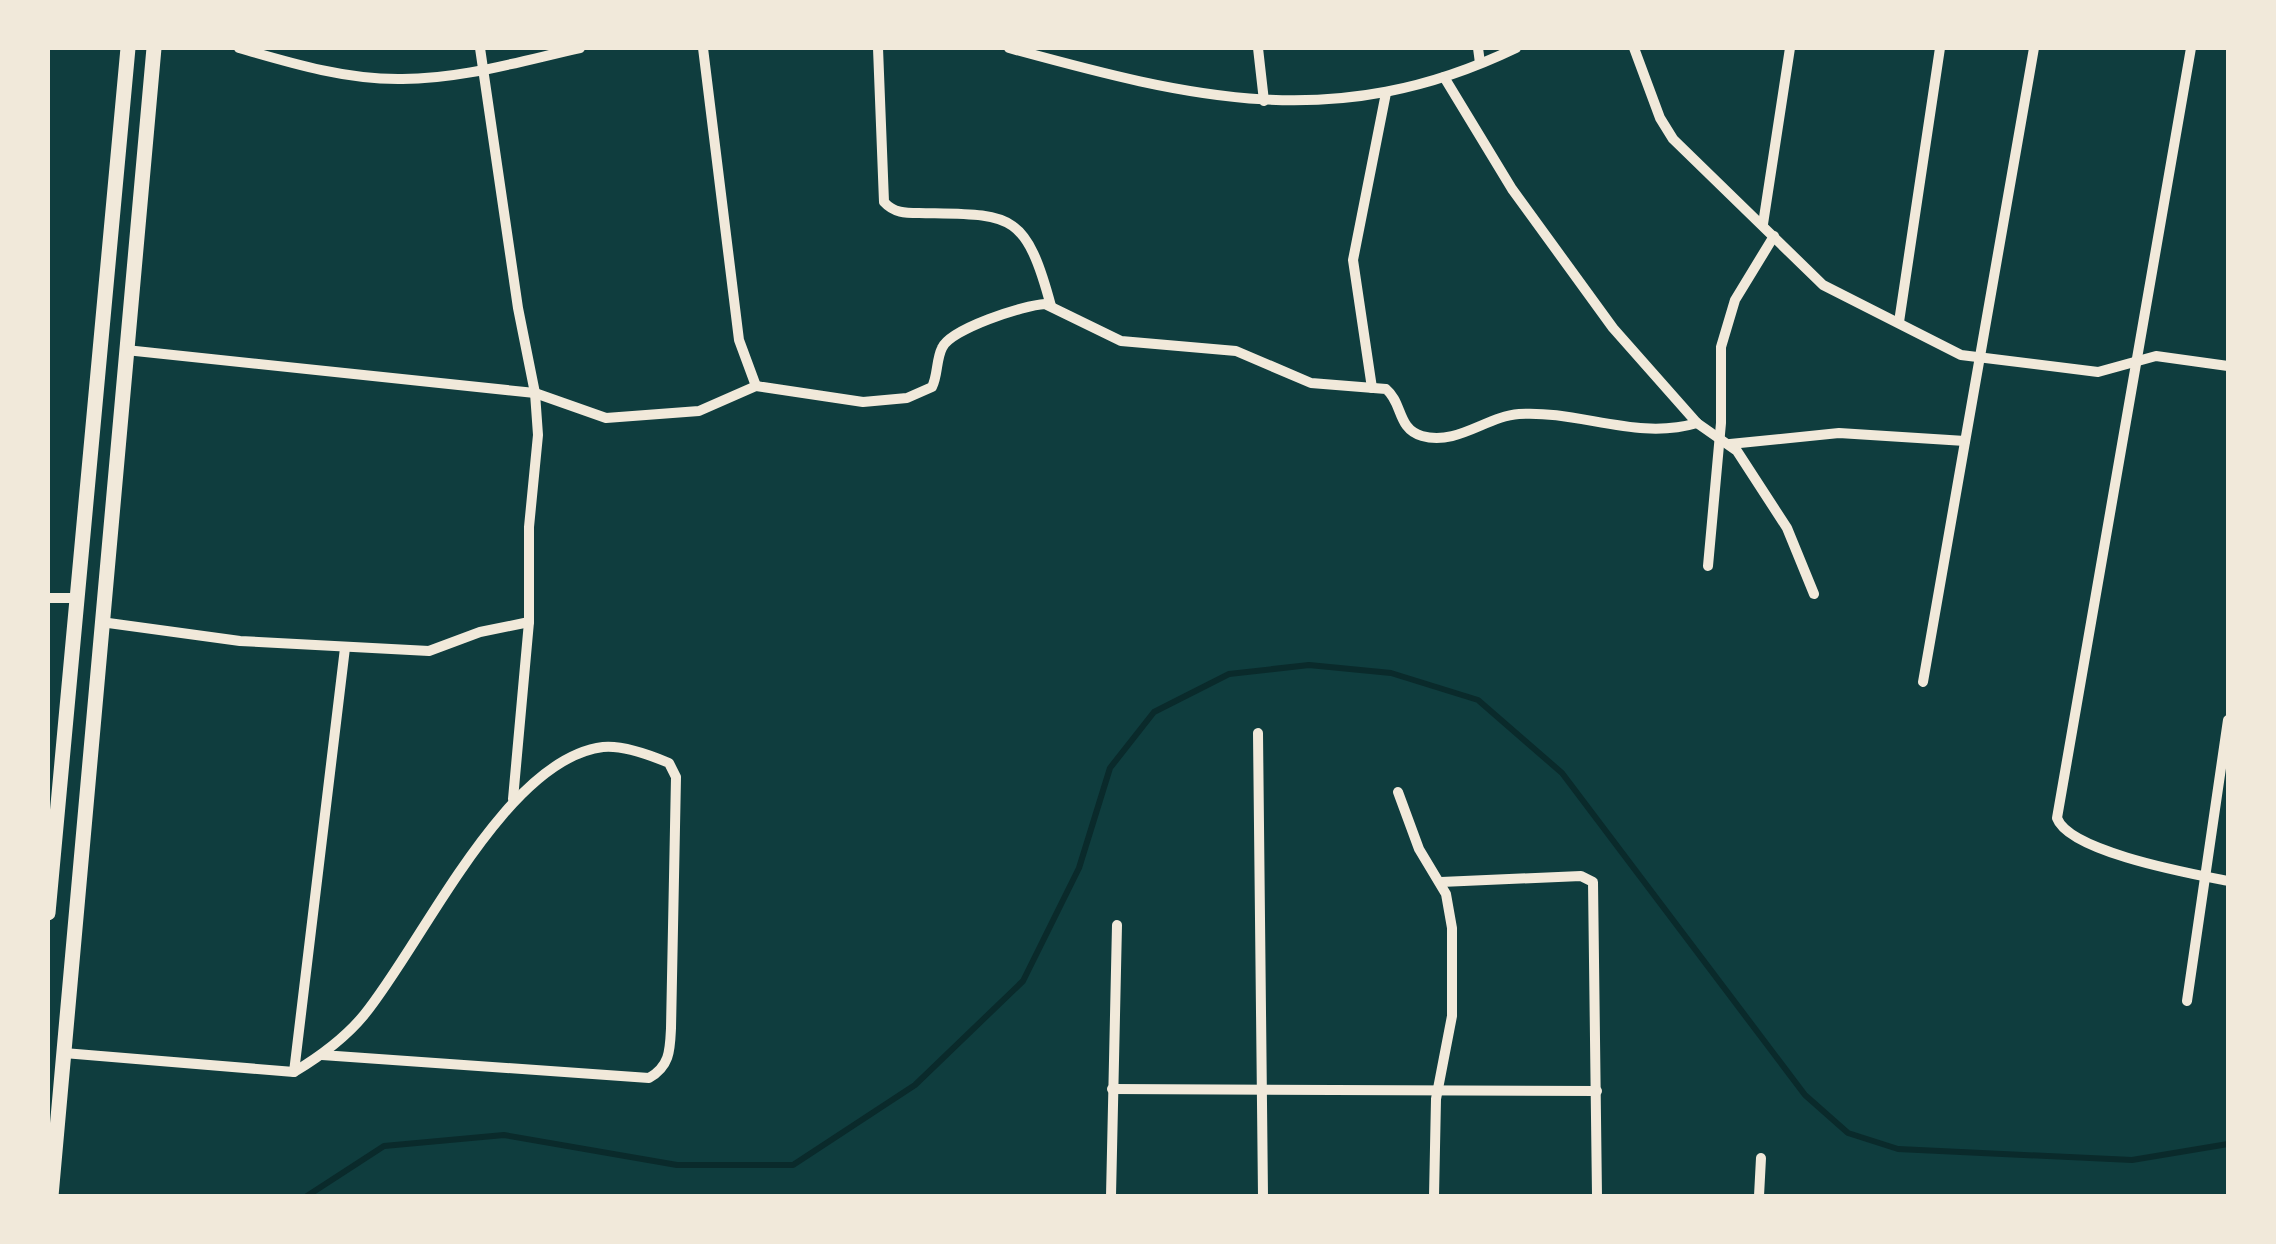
<svg xmlns="http://www.w3.org/2000/svg" width="2276" height="1244" viewBox="0 0 2276 1244" font-family="Commissioner,sans-serif">
  <style>
    .lines { fill: none; stroke-linecap: round; stroke-linejoin: round }
    .stream { stroke: #0a2a2b; stroke-width: 6 }
    .minor { stroke: #f1e9da; stroke-width: 10 }
    .tertiary { stroke: #f1e9da; stroke-width: 15 }
  </style>
  <rect width="100%" height="100%" fill="#0f3d3e"/>
  <g class="lines">
    <path class="stream" d="M307 1196 384 1146 504 1135 677 1165H793L915 1085 1023 981 1079 868 1110 768 1154 712 1229 674 1309 665 1391 673 1478 700 1562 773 1805 1095 1848 1133 1898 1149 2132 1160 2228 1144"/>
    <g class="minor">
      <path d="M239 48C291 63 343 79 398 79 459 80 521 61 580 48"/>
      <path d="M480 48 518 308 535 393 538 435 529 527V622L513 799"/>
      <path d="M703 48 739 340 756 386"/>
      <path d="M878 48 884 202C894 213 905 213 919 213 1010 215 1025 209 1051 306"/>
      <path d="M1009 48C1192 98 1335 135 1516 48"/>
      <path d="M1258 48 1264 101"/>
      <path d="M1478 48 1480 63"/>
      <path d="M1634 48 1660 118 1673 139 1823 285 1961 355 2098 372 2156 356 2228 366"/>
      <path d="M2191 48 2057 818C2069 852 2193 874 2228 881"/>
      <path d="M1444 77 1512 189 1613 328 1697 423 1737 451 1787 528 1814 594"/>
      <path d="M1763 224 1790 48"/>
      <path d="M1899 322 1940 48"/>
      <path d="M126 350 535 393 606 418 699 411 756 386 863 402 907 398 932 387C938 375 936 360 942 348 950 329 1024 305 1045 304L1121 341 1236 351 1311 383 1386 389C1403 403 1397 429 1422 436 1457 446 1487 416 1519 414 1579 410 1637 441 1697 423"/>
      <path d="M1372 388 1353 260 1386 93"/>
      <path d="M1730 444 1839 433 1965 441"/>
      <path d="M1708 566 1721 423V347L1735 300 1774 236"/>
      <path d="M48 598H77"/>
      <path d="M101 622 240 641 429 651 480 632 529 622"/>
      <path d="M1923 682 2034 48"/>
      <path d="M1258 733 1263 1196"/>
      <path d="M1398 792 1419 849 1446 894 1452 928V1016L1436 1099 1434 1196"/>
      <path d="M1441 882 1581 876 1593 882 1597 1196"/>
      <path d="M2187 1001 2228 720"/>
      <path d="M64 1053 294 1072C319 1057 345 1038 364 1015 423 943 505 759 603 747 623 745 650 755 669 763L676 777 671 1028C670 1050 670 1066 649 1078L322 1055"/>
      <path d="M294 1072 345 648"/>
      <path d="M1112 1089 1597 1091"/>
      <path d="M1111 1196 1117 925"/>
      <path d="M1759 1196 1761 1158"/>
    </g>
    <g class="tertiary">
      <path d="M48 913 128 48"/>
      <path d="M51 1196 154 48"/>
    </g>
  </g>
  <rect width="2276" height="1244" fill="none" stroke="#f1e9da" stroke-width="100"/>
</svg>
